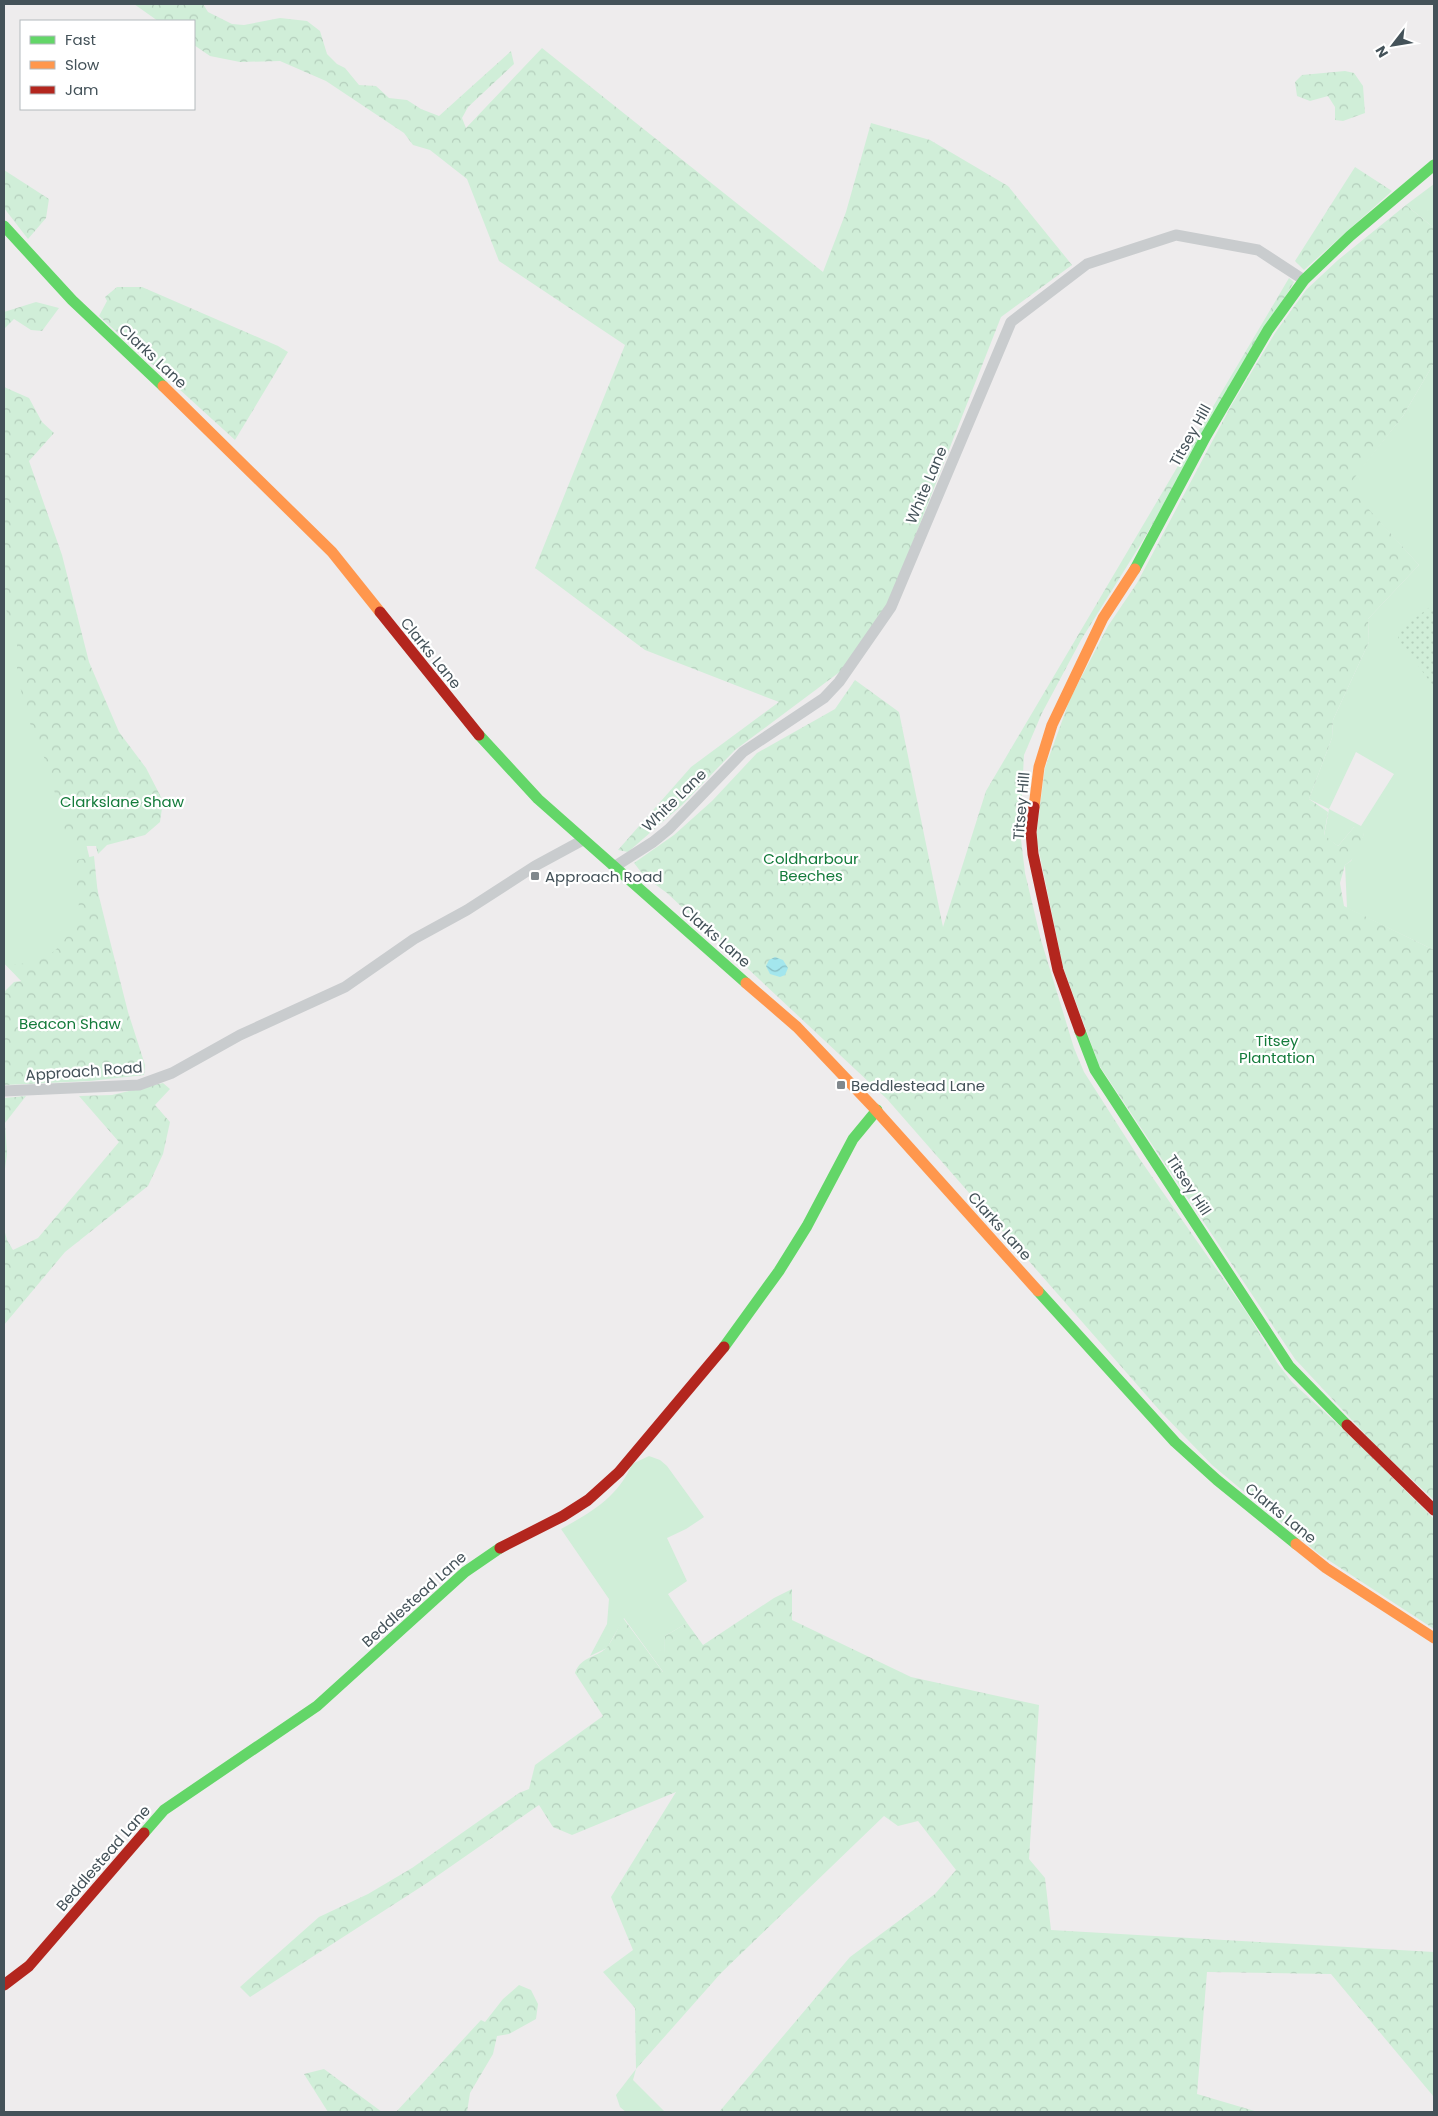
<svg xmlns="http://www.w3.org/2000/svg" width="1438" height="2116" viewBox="0 0 1438 2116" font-family="Poppins,sans-serif">
  <style>
    .grass { fill: #d0eed8; fill-rule: evenodd }
    .forest { fill: url(#forest-crowns) }
    .garden { fill: url(#garden-dots) }
    .water { fill: url(#water-waves) }
    .lines { fill: none; stroke-linecap: round; stroke-linejoin: round }
    .street { stroke: #c9ccce; stroke-width: 11 }
    .fast { stroke: #63d668; stroke-width: 11 }
    .slow { stroke: #ff974d; stroke-width: 11 }
    .jam { stroke: #b3261e; stroke-width: 11 }
    .poi-dot { fill: #80888d; stroke: #fff; stroke-width: 2 }
    .labels { text-anchor: middle; dominant-baseline: central; stroke-width: 4.5; stroke-linejoin: round; paint-order: stroke }
    .street-label { font-size: 15px; fill: #445259; stroke: #fff }
    .park-label { font-size: 15px; fill: #147b3b; stroke: #fff }
    .poi-label { font-size: 15px; fill: #445259; stroke: #fff; text-anchor: start }
  </style>
  <defs>
    <pattern id="forest-crowns" width="20" height="18" patternUnits="userSpaceOnUse" patternTransform="scale(1.25)"><rect width="20" height="18" fill="#d0eed8"/><path d="M2 6a3 3 0 1 1 6 0M12 15a3 3 0 1 1 6 0" fill="none" stroke="#b4cebc"/></pattern>
    <pattern id="garden-dots" width="8" height="8" patternUnits="userSpaceOnUse" patternTransform="scale(1.25)"><rect width="8" height="8" fill="#d0eed8"/><path d="M2 2h.1M6 6h.1" fill="none" stroke="#b4cebc" stroke-width="1.8" stroke-linecap="round"/></pattern>
    <pattern id="water-waves" width="16" height="10" patternUnits="userSpaceOnUse" patternTransform="scale(1.25)"><rect width="16" height="10" fill="#a3e6ed"/><path d="M0 5q4-4 8 0t8 0" fill="none" stroke="#86bdc3"/></pattern>
  </defs>
  <rect width="100%" height="100%" fill="#eeeced"/>
  <g class="grass">
    <path d="M1434 184V228L1406 205Z"/>
    <path d="M1434 363V950L1347 908 1345 865 1351 861 1364 834 1354 827 1338 846 1324 836 1329 809 1309 799 1332 738 1333 720 1369 642 1368 619 1419 565 1347 486 1403 416ZM1356 752 1394 774 1361 826 1329 809Z"/>
    <path d="M4 510 108 933 22 982 4 963Z"/>
    <path d="M649 1456 660 1460 667 1466 704 1517 686 1529 667 1538 687 1581 668 1594 687 1623 665 1636 664 1673 624 1618 607 1648 590 1656 607 1624 609 1599 561 1529C592 1512 618 1497 632 1464Z"/>
    <path d="M636 2069 633 2080 665 2112H626L620 2107 616 2095Z"/>
  </g>
  <g class="forest">
    <path d="M134 4H203L208 12 232 24 244 25 280 18 307 21 320 31 327 54 337 64 345 68 359 85 376 86 389 98 407 100 421 109 439 116 511 51 514 64 468 107 462 118 466 128 542 48 823 272 846 212 871 123 930 140 1008 186 1072 265 1001 317 887 608 841 671 735 750 682 805 628 852 618 850 691 767 779 702 645 650 535 568 625 345 499 261 467 179 430 150 413 145 404 133 326 81 280 61 240 62 210 56 194 45V21H158Z"/>
    <path d="M1345 71 1354 73 1363 86 1365 113 1343 121 1335 120V107L1328 96 1310 101 1297 96 1295 82 1302 75Z"/>
    <path d="M1355 167 1392 191 1304 270 1295 261Z"/>
    <path d="M4 170 49 199 46 218 28 239 4 208Z"/>
    <path d="M1406 205 1434 228V363L1403 416 1348 486 1419 565 1368 619 1369 642 1333 720 1332 738 1309 799 1328 812 1324 835 1338 846 1354 827 1362 829 1364 834C1359 847 1357 858 1345 865L1340 883 1344 906 1434 950V1500L1377 1447 1295 1359 1099 1065 1063 967 1036 837 1045 768 1070 699 1108 626 1137 583 1231 406 1275 333 1306 290 1338 260Z"/>
    <path d="M1289 278 1294 282 1142 542 1081 640 1042 713 1024 755 1020 831 1025 873 1041 940 1074 1048 1084 1072 1139 1158 1247 1313 1278 1364 1292 1382 1358 1443 1434 1519V1629L1319 1554 1212 1465 1161 1412 887 1099 667 893 645 877 634 863 674 835 712 801 757 753 835 709 855 680 899 712 943 927 986 791Z"/>
    <path d="M117 287H142L278 346 288 352 235 440 99 316 107 301 105 297Z"/>
    <path d="M36 302 59 308 42 331 31 330 14 319 4 329V312Z"/>
    <path d="M4 387 29 398 42 422 54 433 29 461 62 555 89 662 119 732 146 768 163 801 160 822 145 835 107 845 98 854 96 846H69L48 767 25 711 17 670V642L4 603Z"/>
    <path d="M94 856 102 935 108 933 128 1012 145 1065 144 1075 90 1081 4 1085V992L14 982 22 981 5 964C49 965 58 952 80 916L75 871 72 861Z"/>
    <path d="M163 1083 170 1089 155 1105 170 1122 163 1154 148 1186 65 1252 4 1325V1229L7 1240 13 1250 38 1238 119 1142 79 1096 112 1095Z"/>
    <path d="M26 1096 5 1123 7 1154 4 1176V1098Z"/>
    <path d="M792 1589V1620L911 1677 1039 1705 1029 1859 1045 1878 1051 1930 1434 1952V2097L1331 1974 1207 1972 1197 2094 1258 2112H719L850 1957 935 1894 956 1870 918 1821 898 1826 884 1816 721 1973 636 2069 635 2008 603 1972 633 1950 611 1897 676 1792 572 1835 553 1827 539 1805 427 1883 250 1997 240 1987 319 1917 368 1894 412 1868 519 1793 529 1789 535 1765 603 1716 575 1673C581 1655 599 1658 608 1646 614 1638 618 1627 623 1618L663 1672 665 1636 687 1623 703 1645 774 1598Z"/>
    <path d="M519 1985 531 1990 538 2004 536 2019 509 2034 497 2036 493 2054 470 2093 467 2112H396L481 2020 485 2022 503 1999Z"/>
    <path d="M324 2069 382 2112H328L304 2074Z"/>
  </g>
  <path class="garden" d="M1434 604V687L1398 639V631Z"/>
  <path class="water" d="M775 957 783 960 788 968 785 975 780 977 770 974 766 966 769 960Z"/>
  <g class="lines">
    <g class="street">
      <path d="M614 867 653 842 669 829 743 752 824 698 839 682 891 607 1011 322 1087 264 1176 235 1258 250 1304 280"/>
      <path d="M4 1091 139 1085 172 1073 240 1035 345 987 414 939 467 910 535 866 583 840"/>
    </g>
    <g class="fast">
      <path d="M4 226 72 300 163 386"/>
      <path d="M1135 569 1206 436 1268 330 1304 280 1350 236 1434 165"/>
      <path d="M479 735 538 799 746 983"/>
      <path d="M1080 1031 1095 1070 1289 1366 1347 1425"/>
      <path d="M1038 1291 1175 1442 1217 1480 1296 1544"/>
      <path d="M724 1347 779 1271 807 1226 853 1139 877 1110"/>
      <path d="M144 1833 164 1810 317 1706 465 1572 500 1548"/>
    </g>
    <g class="slow">
      <path d="M163 386 332 552 380 612"/>
      <path d="M1034 807 1039 767 1052 725 1103 618 1135 569"/>
      <path d="M746 983 797 1027 873 1107 1038 1291"/>
      <path d="M1296 1544 1326 1568 1434 1638"/>
    </g>
    <g class="jam">
      <path d="M380 612 479 735"/>
      <path d="M1034 807 1031 832 1033 854 1058 970 1080 1031"/>
      <path d="M1347 1425 1434 1510"/>
      <path d="M500 1548 563 1516 588 1500 619 1472 724 1347"/>
      <path d="M4 1985 29 1966 144 1833"/>
    </g>
  </g>
  <g class="poi-dot">
    <rect x="530" y="871" width="10" height="10" rx="2.5"/>
    <rect x="836" y="1080" width="10" height="10" rx="2.5"/>
  </g>
  <g class="labels">
    <g class="street-label">
      <text transform="translate(153 356) rotate(43)">Clarks Lane</text>
      <text transform="translate(1190 435) rotate(-61)">Titsey Hill</text>
      <text transform="translate(926 485) rotate(-67)">White Lane</text>
      <text transform="translate(431 653) rotate(51)">Clarks Lane</text>
      <text transform="translate(674 800) rotate(-44)">White Lane</text>
      <text transform="translate(1021 806) rotate(-85)">Titsey Hill</text>
      <text transform="translate(716 936) rotate(41)">Clarks Lane</text>
      <text transform="translate(84 1071) rotate(-4)">Approach Road</text>
      <text transform="translate(1189 1185) rotate(57)">Titsey Hill</text>
      <text transform="translate(1000 1226) rotate(48)">Clarks Lane</text>
      <text transform="translate(1281 1513) rotate(39)">Clarks Lane</text>
      <text transform="translate(414 1599) rotate(-42)">Beddlestead Lane</text>
      <text transform="translate(103 1858) rotate(-49)">Beddlestead Lane</text>
    </g>
    <g class="park-label">
      <text x="122" y="801">Clarkslane Shaw</text>
      <text x="811" y="858">Coldharbour<tspan x="811" dy="17">Beeches</tspan></text>
      <text x="70" y="1023">Beacon Shaw</text>
      <text x="1277" y="1040">Titsey<tspan x="1277" dy="17">Plantation</tspan></text>
    </g>
    <g class="poi-label">
      <text x="545" y="876">Approach Road</text>
      <text x="851" y="1085">Beddlestead Lane</text>
    </g>
  </g>
  <rect width="1438" height="2116" fill="none" stroke="#445259" stroke-width="10"/>
  <rect x="20" y="20" width="175" height="90" fill="#ffffff" stroke="#b4babd"/>
  <rect x="30" y="36" width="25" height="8" fill="#63d668" stroke="#b4babd"/>
  <text x="65" y="45" font-size="15" fill="#445259">Fast</text>
  <rect x="30" y="61" width="25" height="8" fill="#ff974d" stroke="#b4babd"/>
  <text x="65" y="70" font-size="15" fill="#445259">Slow</text>
  <rect x="30" y="86" width="25" height="8" fill="#b3261e" stroke="#b4babd"/>
  <text x="65" y="95" font-size="15" fill="#445259">Jam</text>
  <g transform="translate(1393 45) rotate(239)" stroke="#ffffff" stroke-width="4" paint-order="stroke">
  <path d="M0-4L9 19L0 12L-9 19Z" fill="#445259"/>
  <text y="-8" font-size="14" font-weight="bold" text-anchor="middle" fill="#445259">N</text>
  </g>
</svg>
